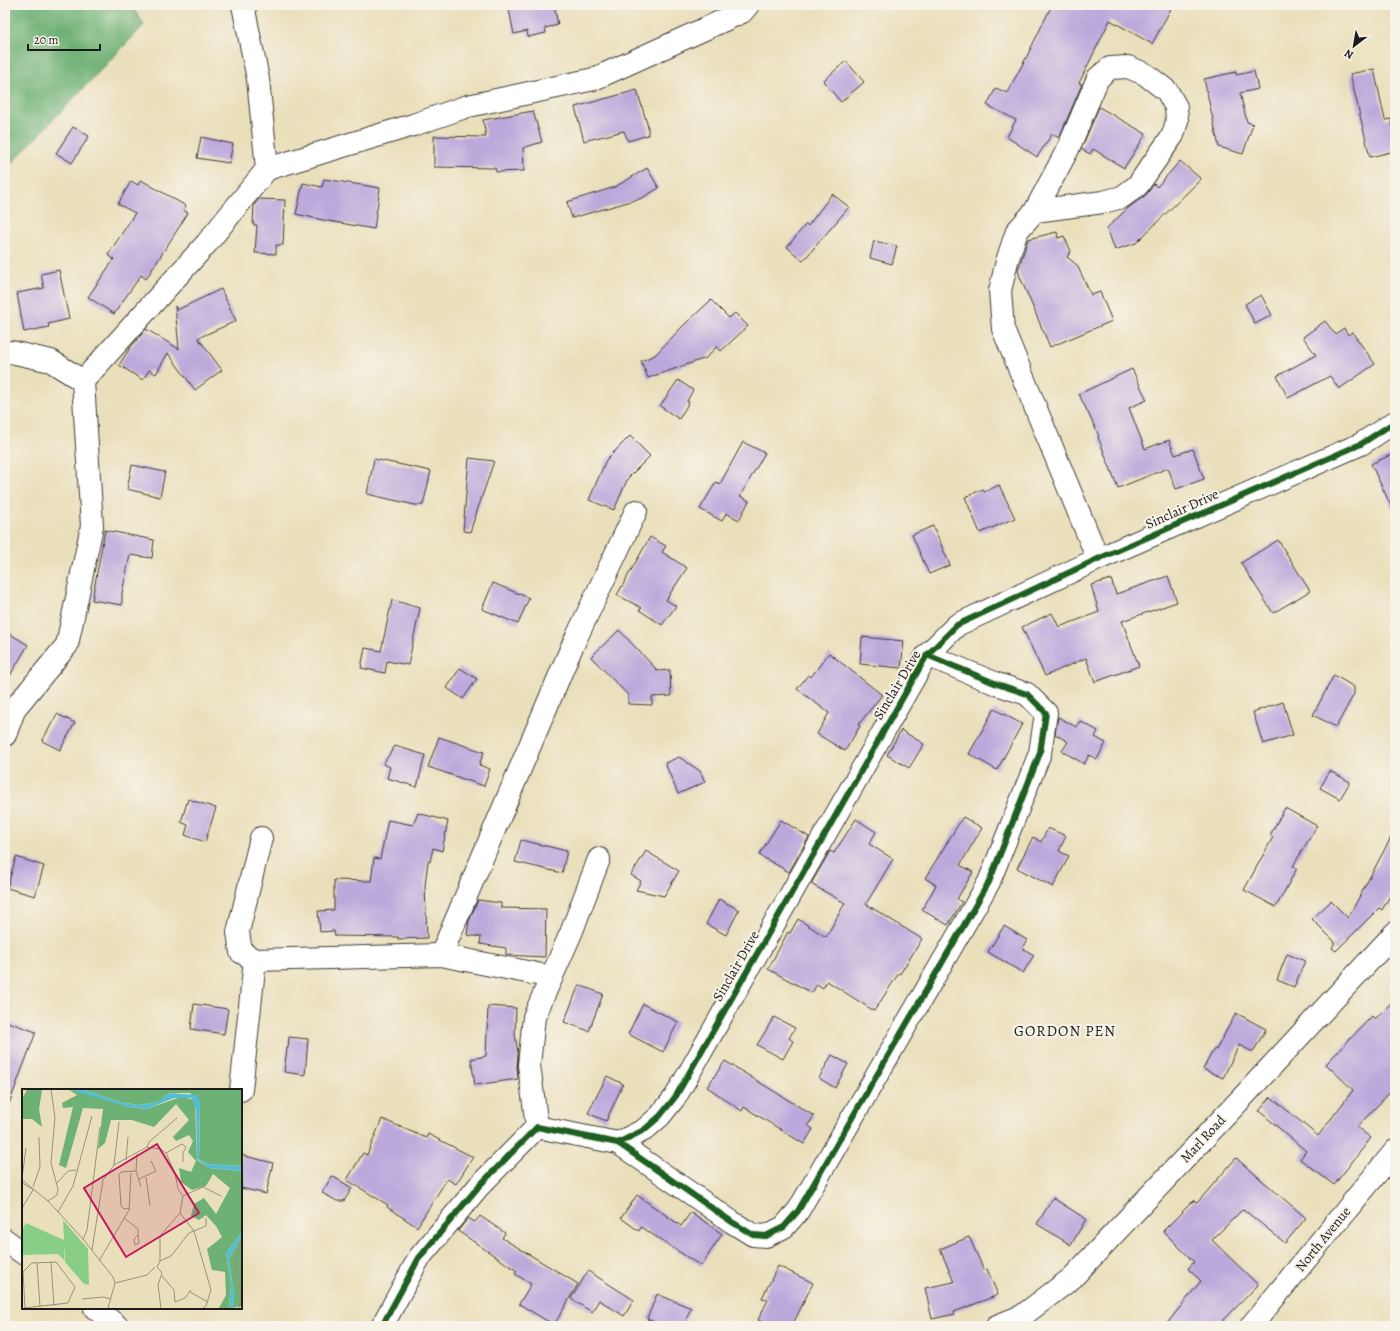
<svg xmlns="http://www.w3.org/2000/svg" width="1400" height="1331" viewBox="0 0 1400 1331" font-family="Alegreya,serif">
  <style>
    .forest { fill: #6eb174; stroke: #456648 }
    .building { fill: #bca9dc }
    .lines { fill: none; stroke-linecap: round; stroke-linejoin: round }
    .minor-casing { stroke: #3b3934; stroke-width: 24 }
    .minor { stroke: #fff; stroke-width: 22 }
    .cycleway-casing { stroke: #f7f3e8; stroke-width: 8 }
    .cycleway { stroke: #1b5e20; stroke-width: 6 }
    .labels { text-anchor: middle; dominant-baseline: central; stroke-width: 4; stroke-linejoin: round; paint-order: stroke }
    .street-label { font-size: 14px; fill: #1c1c1c; stroke: #f7f3e8 }
    .neighbourhood-label { font-size: 15px; letter-spacing: 1px; fill: #1c1c1c; stroke: #f7f3e8 }
    .inset-road { fill: none; stroke: #98917b; stroke-width: 1 }
    .view { fill: #c2185b; fill-opacity: 0.15; stroke: #c2185b; stroke-width: 2 }
    .inset-edge { fill: none; stroke: #1c1c1c; stroke-width: 2 }
  </style>
  <rect width="100%" height="100%" fill="#f7f3e8"/>
  <filter id="ink" filterUnits="userSpaceOnUse"><feTurbulence type="fractalNoise" baseFrequency=".025" numOctaves="2"/><feDisplacementMap in="SourceGraphic" scale="8" xChannelSelector="R" yChannelSelector="G"/><feConvolveMatrix kernelMatrix="1 2 1 2 8 2 1 2 1" color-interpolation-filters="sRGB"/></filter>
  <filter id="wash" filterUnits="userSpaceOnUse"><feTurbulence type="fractalNoise" baseFrequency=".012" numOctaves="4" result="noise"/><feDisplacementMap in="SourceGraphic" scale="16" xChannelSelector="R" yChannelSelector="G"/><feGaussianBlur stdDeviation="0.9" result="paint"/><feColorMatrix in="noise" values="0 0 0 0 0 0 0 0 0 0 0 0 0 0 0 0 0 1.4 0 .05"/><feComposite in="paint" operator="in"/></filter>
  <g filter="url(#wash)">
    <rect width="100%" height="100%" fill="#eadfbb"/>
    <path class="forest" d="M5 5H131L144 25 5 170Z"/>
    <g id="blocks">
      <g class="building">
        <path d="M508 5H554L558 25 545 28 546 33 528 37 527 31 514 34Z"/>
        <path d="M1052 5H1173L1152 44 1110 20 1079 83 1082 84 1059 138 1052 134 1037 157 1007 137 1016 120 987 105 996 88 1007 93 1026 58Z"/>
        <path d="M846 61 864 82 841 102 823 81Z"/>
        <path d="M1374 69 1385 120 1391 119 1395 133V151L1370 157 1350 74Z"/>
        <path d="M1254 71 1258 89 1240 93 1247 122 1253 124 1243 154 1219 147 1204 79 1236 72V75Z"/>
        <path d="M637 90 648 127V135L628 141 624 131 584 141 575 107Z"/>
        <path d="M1099 107 1146 134 1124 168 1093 149 1090 154 1081 149Z"/>
        <path d="M533 111 542 142 523 148 524 171 496 172 495 168 434 167V136L486 137 483 120Z"/>
        <path d="M73 127 89 136 72 163 56 153Z"/>
        <path d="M201 137 233 144 229 163 197 158Z"/>
        <path d="M1180 161 1201 179 1136 243 1115 250 1107 228 1128 208 1146 195 1154 184 1157 187Z"/>
        <path d="M647 168 659 188 642 198 572 218 567 202 615 187Z"/>
        <path d="M324 179 380 188 374 229 323 220 296 214 303 183 322 187Z"/>
        <path d="M141 180 186 206 183 210 188 213 146 279 141 275 114 314 88 297 114 259 108 255 135 213 118 204 131 181 138 185Z"/>
        <path d="M832 194 849 207 803 261 787 247 806 224 808 226Z"/>
        <path d="M259 199 285 200 283 245H276V254L255 253 257 225H253L254 205Z"/>
        <path d="M1057 232 1058 238 1064 236 1071 251 1067 257 1077 265 1091 295 1100 292 1112 321 1050 347 1020 277 1018 270 1028 239Z"/>
        <path d="M874 241 897 246 892 264 870 258Z"/>
        <path d="M59 270 69 319 48 324 49 327 24 332 17 293 44 288 41 274Z"/>
        <path d="M221 289 236 321 198 338 222 370 195 390 168 353 156 374 149 370 143 380 119 365 130 348 146 329 179 349 175 306 177 310Z"/>
        <path d="M1261 295 1272 315 1255 324 1245 304Z"/>
        <path d="M711 300 729 318 735 313 748 326 721 351 717 346 706 358 648 378 641 361 655 355 683 326Z"/>
        <path d="M1325 321 1335 334 1344 328 1348 335 1352 332 1375 364 1339 389 1330 376 1288 398 1277 376 1316 355 1303 337Z"/>
        <path d="M1132 369 1147 400 1129 408 1145 449 1169 440 1175 455 1193 449 1204 479 1176 489 1168 468 1118 488 1098 437 1099 436 1079 394Z"/>
        <path d="M678 380 693 390 687 401 689 402 679 419 660 406Z"/>
        <path d="M630 436 650 456 628 478 614 510 589 500 606 460Z"/>
        <path d="M743 442 765 453 740 496 749 501 739 520 726 513 722 521 700 509 716 482 720 484Z"/>
        <path d="M1395 453V514L1371 464Z"/>
        <path d="M469 458 494 461 470 532 463 531Z"/>
        <path d="M374 459 431 471 423 505H415L367 494Z"/>
        <path d="M132 465 165 472 160 497 127 489Z"/>
        <path d="M999 485 1015 518 980 533 965 497 983 489 984 492Z"/>
        <path d="M933 526 950 565 929 574 912 535Z"/>
        <path d="M105 530 154 540 152 558 130 555 122 593V605L92 600Z"/>
        <path d="M650 537 666 546 662 552 687 568 666 600 676 606 662 625 639 610 642 608 617 595Z"/>
        <path d="M1278 540 1310 591 1273 613 1241 563Z"/>
        <path d="M1168 576 1177 602 1122 621 1139 666 1095 682 1086 658 1045 676 1022 627 1052 613 1059 627 1099 612 1091 585 1111 579 1116 594Z"/>
        <path d="M493 583 529 598 518 624 482 609Z"/>
        <path d="M392 600 420 608 408 665 387 661 385 673 361 668 365 648 381 651Z"/>
        <path d="M619 630 658 671 670 670 671 696 652 697V705L628 704V695L591 657Z"/>
        <path d="M5 631 28 645 5 684Z"/>
        <path d="M862 637 904 641 901 668 860 664Z"/>
        <path d="M829 653 882 695 858 725 860 726 845 751 817 734 829 713 797 689 808 675 811 677Z"/>
        <path d="M460 668 477 679 463 699 447 688Z"/>
        <path d="M1334 675 1354 687V694L1336 727 1313 715Z"/>
        <path d="M1283 702 1293 735 1263 744 1253 712Z"/>
        <path d="M994 709 1022 724 997 770 969 754Z"/>
        <path d="M57 714 75 723 60 750 42 741Z"/>
        <path d="M1058 717 1076 727 1080 721 1098 731 1095 737 1106 743 1097 759 1089 755 1084 764 1062 751 1068 742 1055 734Z"/>
        <path d="M901 730 924 744 909 768 887 755Z"/>
        <path d="M439 737 484 752 479 765 490 769 484 786 428 767Z"/>
        <path d="M395 746 425 755 417 787 387 778 390 767 383 764Z"/>
        <path d="M679 757 700 771 705 782 678 794 665 763Z"/>
        <path d="M1330 771 1350 782 1340 799 1320 788Z"/>
        <path d="M188 799 216 808 205 842 185 835 188 825 181 822Z"/>
        <path d="M1285 808 1317 826 1293 866 1297 868 1276 907 1244 890 1273 837 1270 835Z"/>
        <path d="M418 813 448 821 442 851 433 848 430 862 428 861 425 885 427 938 398 939V937L335 936 334 931 320 932 318 911 334 910V880L371 881 374 858 380 859 388 820 413 825Z"/>
        <path d="M963 817 982 828 960 865 973 872 957 899 962 902 948 925 922 910 936 885 925 878Z"/>
        <path d="M856 819 876 832 869 844 893 859 866 904 922 939 900 974 899 973 874 1011 827 981 823 988 817 984 812 993 768 969 788 932 790 933 798 919 826 937 845 903 811 884 830 851 834 853Z"/>
        <path d="M781 820 809 837 789 872 759 855Z"/>
        <path d="M1048 828 1066 836 1059 851 1069 856 1053 887 1017 868 1033 837 1041 842Z"/>
        <path d="M1395 830V887L1382 910 1379 908 1336 951 1332 948 1335 942 1312 919 1331 901 1348 918Z"/>
        <path d="M521 840 567 851 562 873 515 862Z"/>
        <path d="M646 851 679 871 664 896 636 890 641 881 631 875Z"/>
        <path d="M16 857 44 866 35 896 7 888Z"/>
        <path d="M719 899 739 910 726 935 706 924Z"/>
        <path d="M478 900 501 903V908L546 909 545 957 506 955V948L480 944 481 937 467 935 469 921Z"/>
        <path d="M1004 926 1027 940 1022 948 1034 955 1023 973 988 952Z"/>
        <path d="M1287 954 1305 961 1294 987 1277 980Z"/>
        <path d="M579 985 603 994 589 1031 564 1022Z"/>
        <path d="M1395 999V1087L1357 1127 1371 1138 1334 1185 1300 1159 1306 1151 1259 1111 1271 1097 1318 1136 1353 1090 1326 1064 1372 1016 1375 1019Z"/>
        <path d="M194 1004 228 1009 224 1034 191 1029Z"/>
        <path d="M643 1004 678 1022 663 1052 628 1034Z"/>
        <path d="M488 1006 516 1008 515 1034 518 1053 517 1066 518 1079 475 1085 471 1059 486 1056Z"/>
        <path d="M1236 1013 1266 1029 1253 1052 1239 1045 1223 1078 1203 1069 1214 1049 1216 1050Z"/>
        <path d="M774 1017 795 1028 789 1038 793 1041 783 1059 757 1045Z"/>
        <path d="M5 1021 36 1032 7 1109H5Z"/>
        <path d="M289 1037 308 1039 305 1075 284 1072 287 1048H288Z"/>
        <path d="M832 1055 848 1064 835 1088 819 1078Z"/>
        <path d="M725 1061 814 1116 808 1125 813 1129 804 1144 744 1107 742 1111 707 1087Z"/>
        <path d="M607 1076 623 1084 606 1121 588 1113Z"/>
        <path d="M382 1119 426 1138 428 1134 473 1157 456 1184 447 1179 417 1227 387 1207 388 1205 347 1180 363 1153 367 1155Z"/>
        <path d="M241 1155 273 1163 266 1194 241 1188Z"/>
        <path d="M1236 1158 1306 1218 1285 1243 1243 1209 1212 1240 1258 1285 1218 1326H1165L1201 1281 1188 1269 1194 1262 1163 1231 1194 1200 1197 1203Z"/>
        <path d="M332 1176 352 1188 344 1201H337L322 1193Z"/>
        <path d="M637 1195 681 1226 691 1212 722 1234 701 1266 641 1227 639 1231 621 1218Z"/>
        <path d="M1053 1198 1086 1219 1071 1245 1037 1224Z"/>
        <path d="M480 1216 505 1233 502 1238 578 1284 554 1325 519 1304 531 1284 515 1274 517 1271 458 1231 468 1218 475 1222Z"/>
        <path d="M969 1237 984 1270 987 1269 998 1295 954 1312 955 1314 932 1319 925 1288 954 1282 940 1249Z"/>
        <path d="M778 1266 813 1283 792 1326H771L758 1320 768 1300 762 1298Z"/>
        <path d="M588 1271 634 1300 624 1316 599 1300 592 1312 571 1299Z"/>
        <path d="M657 1294 691 1308 683 1326H664L647 1319Z"/>
      </g>
    </g>
  </g>
  <g filter="url(#ink)">
    <use href="#blocks" fill-opacity="0" stroke="#3b3934" stroke-width="1"/>
    <g class="lines">
      <g class="minor-casing">
        <g id="minor">
          <path d="M267 169 413 125 468 106 594 79 742 12 748 5"/>
          <path d="M1035 211 1068 149 1098 78 1110 68 1128 67 1145 74 1167 91 1176 107 1177 121 1173 135 1138 185 1122 197 1103 202 1035 211 1017 231 1007 261 1000 291 1003 329 1098 559"/>
          <path d="M5 353 11 352 51 361 83 381"/>
          <path d="M5 735 15 708 67 645 92 526 83 381 207 243 267 169 258 79 243 5"/>
          <path d="M441 955 571 649 636 511"/>
          <path d="M255 960 241 952 238 932 261 838"/>
          <path d="M241 1090 255 960 441 955 552 977"/>
          <path d="M537 1127 529 1065 534 1017 571 933 599 859"/>
          <path d="M618 1143 644 1130 660 1116 676 1096 927 655 957 625 1098 559 1361 444 1395 422"/>
          <path d="M5 1240 23 1253"/>
          <path d="M95 1308 117 1326"/>
          <path d="M382 1326 419 1258 479 1186 537 1127 618 1143 732 1222 753 1235 766 1236 784 1227 798 1211 989 882 1040 753 1046 713 1027 694 997 684 927 655"/>
          <path d="M997 1326 1022 1316 1072 1278 1240 1100 1395 933"/>
          <path d="M1251 1326 1395 1151"/>
        </g>
      </g>
      <use href="#minor" class="minor"/>
      <g class="cycleway-casing">
        <g id="cycleway">
          <path d="M618 1143 644 1130 660 1116 676 1096 927 655 957 625 1098 559 1361 444 1395 422"/>
          <path d="M382 1326 419 1258 479 1186 537 1127 618 1143 732 1222 753 1235 766 1236 784 1227 798 1211 989 882 1040 753 1046 713 1027 694 997 684 927 655"/>
        </g>
      </g>
      <use href="#cycleway" class="cycleway"/>
    </g>
  </g>
  <g class="labels">
    <g class="street-label">
      <text transform="translate(1182 509) rotate(-24)">Sinclair Drive</text>
      <text transform="translate(897 685) rotate(-59)">Sinclair Drive</text>
      <text transform="translate(736 966) rotate(-60)">Sinclair Drive</text>
      <text transform="translate(1203 1139) rotate(-47)">Marl Road</text>
      <text transform="translate(1323 1239) rotate(-51)">North Avenue</text>
    </g>
    <g class="neighbourhood-label">
      <text x="1065" y="1031">GORDON PEN</text>
    </g>
  </g>
  <g transform="translate(22 1089)">
    <rect width="220" height="220" fill="#eadfbb"/>
    <path d="M41 131 66 160 67 196 62 195 43 173 42 155V171L36 165 0 166V141L4 134 42 151Z" fill="#89ce87"/>
    <path d="M5 1H20L17 20 20 38 10 30H0V10ZM47 1 70 5 107 18 124 20 159 8 170 10 173 14 175 71 187 79 220 82V143L204 164 209 196 207 219H197L204 206 203 183 190 181 185 160 200 148 194 137 184 126 177 131 169 127 172 115 182 109 194 125 208 99 191 85 184 97 170 101 159 93 157 79 169 83 174 72 166 63 171 52 167 46 154 52 151 48 167 31 154 15 132 38 110 31H89L83 54 76 60 81 20 61 19 44 79 37 76 51 18 41 19 40 14 55 6ZM62 1H220V77L186 75 177 70 178 15 168 4H147L136 13 117 16 98 13ZM220 147V217L210 219 212 207 207 170Z" fill="#6eb174"/>
    <path d="M49 1H62L98 13 117 16 136 13 147 4 175 6 178 15 177 70 186 75 220 77V82L187 79 175 70 174 22 170 9H152L124 20 107 18ZM220 143V147L207 170 212 207 210 219H207L209 196 204 164Z" fill="#55bdd3"/>
    <path class="inset-road" d="M125 58 127 53 155 29M144 64 160 55 164 58 161 64V73M104 71 106 48M92 76 125 58 138 60 144 64 153 84 156 100 161 107 158 124 172 142 189 201 184 217 181 219M114 82 119 98M124 88 128 117M0 89 4 59M117 90 134 82 129 72M0 91 26 112 61 150 91 188 93 194 86 219M0 94 12 101M35 94 46 82 54 81M11 98 18 78 17 48M161 107 181 98 199 107M26 112 35 106 36 100 29 74 33 28 29 1M0 119 11 101M108 119 102 120 99 117 97 86 99 83 114 82 115 65M36 123 51 97 70 27M102 129 116 140V146L112 150 113 156 117 154 116 146M61 150 65 141 78 38M70 161 81 91 92 76 97 33M77 172 107 121 109 84M138 172 149 167 167 144 184 137V129M29 173 32 217M15 174 18 218M140 187 152 201 153 213 163 209 169 201M93 194 125 186 133 178M168 203 186 213M60 210 81 208 89 210M2 219 46 214 53 198 34 173 10 174 1 183 3 219M139 219 136 196 140 184 135 178 138 172V147L158 124M217 219 219 208 213 170 220 154"/>
    <path class="view" d="M135 55 177 124 104 168 62 99Z"/>
    <rect width="220" height="220" class="inset-edge"/>
  </g>
  <rect width="1400" height="1331" fill="none" stroke="#f7f3e8" stroke-width="20"/>
  <g transform="translate(1354 46) rotate(211)" stroke="#f7f3e8" stroke-width="3" paint-order="stroke">
  <path d="M0-3L7 15L0 10L-7 15Z" fill="#1c1c1c"/>
  <text y="-6" font-size="11" font-weight="bold" text-anchor="middle" fill="#1c1c1c">N</text>
  </g>
  <path d="M28 44v6h72v-6" fill="none" stroke="#1c1c1c" stroke-width="2"/>
  <text x="34" y="44" font-size="12" fill="#1c1c1c" stroke="#f7f3e8" stroke-width="3" paint-order="stroke">20 m</text>
</svg>
